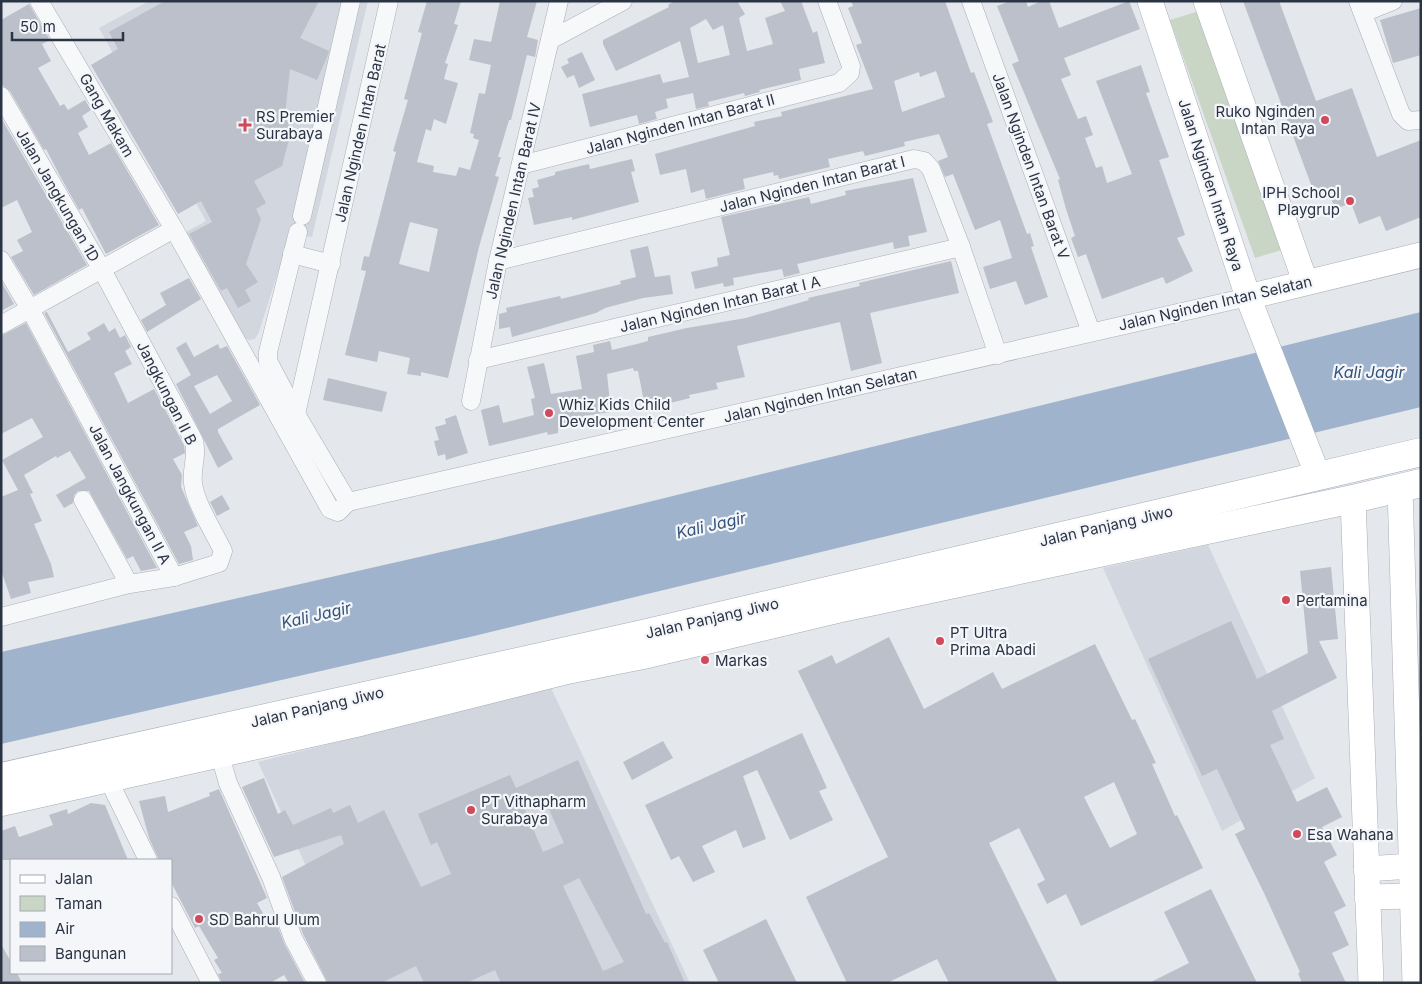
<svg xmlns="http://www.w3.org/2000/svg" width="1422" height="984" viewBox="0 0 1422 984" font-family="Inter,sans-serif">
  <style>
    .built { fill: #d2d6de }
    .green { fill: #c9d6c5 }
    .water { fill: #9fb4cc }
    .building { fill: #bbc0ca; fill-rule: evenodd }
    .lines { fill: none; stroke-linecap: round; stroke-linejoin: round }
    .street-casing { stroke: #a9aeb7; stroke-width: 19 }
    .secondary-casing { stroke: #a9aeb7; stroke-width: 26 }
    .primary-casing { stroke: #a3abb8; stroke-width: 29 }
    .street { stroke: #f7f8fa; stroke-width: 18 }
    .secondary { stroke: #fff; stroke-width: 25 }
    .primary { stroke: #fff; stroke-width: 28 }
    .poi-dot { fill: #d1495b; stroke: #f4f6f9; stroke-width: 2 }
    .labels { text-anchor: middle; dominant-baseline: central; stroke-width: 4.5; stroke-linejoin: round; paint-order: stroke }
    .poi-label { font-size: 15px; fill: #2b3445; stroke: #f4f6f9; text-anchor: start }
    .street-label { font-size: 15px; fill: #2b3445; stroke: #f4f6f9 }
    .water-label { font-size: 16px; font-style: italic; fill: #34527a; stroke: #f4f6f9 }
  </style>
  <rect width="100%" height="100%" fill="#e4e7ec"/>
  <g class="built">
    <path d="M149 1H368L312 237 290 234 259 332 255 339 249 340 243 337 186 232 206 221 99 28Z"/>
    <path d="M1208 545 1315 778 1222 831 1103 568Z"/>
    <path d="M551 688 690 983H360L258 762Z"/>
  </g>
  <path class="green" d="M1199 11 1288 248 1255 258 1170 20Z"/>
  <path class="water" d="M1421 312V407L474 636 1 744V652L494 540Z"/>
  <g class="building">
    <path d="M165 1H319L300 38 329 51 327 57 317 80 290 69 285 115 291 132 282 166 254 181 266 203 256 209 261 219 246 264 258 282 245 290 251 301 238 308 227 288 221 291 189 234 212 222 201 201 178 214 91 65 118 49 109 32Z"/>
    <path d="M427 1H461L454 24 458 25 445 63 448 64 444 79 458 83 446 124 434 119 431 131 426 129 417 162 434 166 433 172 456 176 459 167 470 170 479 140 473 138 474 134 470 133 479 93 485 94 491 65 469 60 474 39 491 42 500 1H537L527 37 538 40 535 57 527 55 511 120H509L498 157H501L495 176 499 177 479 247 448 378 421 372V376L407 374 410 358 379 351 377 362 345 355 366 271 361 270 364 256 369 257 396 152 393 151 408 100 404 99 422 33 418 32ZM410 222 438 229 429 272 399 264Z"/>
    <path d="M674 1H737L745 14 739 18 747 51 773 44 765 18 785 11 780 1H801L813 33 817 31 825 63 799 69 801 80 759 90 760 92 745 96 744 93 708 102 709 106 696 109 693 93 666 99 668 108 655 112 657 119 639 124 637 115 590 127 582 94 660 74 663 83 689 77 680 41 616 71 603 44V40L669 7 668 5ZM706 19 713 30 723 25 730 55 698 63 690 28Z"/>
    <path d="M851 1H945L971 73 974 72 993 122 987 124 1027 234 1030 233 1034 246 1031 247 1048 297 1025 305 1016 281 990 289 983 267 1012 258 1003 229 1000 220 975 230 953 174 945 177 938 161 948 157 939 134 904 142 905 146 865 156 863 151 828 159 830 167 779 179 778 175 774 176 773 172 743 179 745 189 706 199 704 189 691 193 686 169 660 175 655 154 755 126 754 122 782 116 781 112 873 89 856 45 862 43 848 8 853 6ZM936 71 945 97 902 112 894 81 919 72 920 77Z"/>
    <path d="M1010 1H1026L1028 7 1041 1H1049L1059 28 1129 1 1140 29 1064 58 1071 75 1061 79 1078 119 1086 116 1093 135 1085 138 1096 168 1102 166 1107 183 1132 174 1096 81 1141 65 1150 92 1146 93 1169 157 1159 160 1185 235 1177 238 1193 271 1166 284 1163 277 1102 299 1086 254 1078 257 1071 238 1075 236 1066 209 1058 180 1060 179 1012 64 1019 61 997 6Z"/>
    <path d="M1243 1H1279L1316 101 1352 88 1377 157 1421 140V217L1386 231 1380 216 1359 224 1351 203 1335 209 1329 193 1316 198Z"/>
    <path d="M29 4 50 40 42 44 51 61 38 68 60 106 64 104 68 110 85 100 91 110 82 116 88 127 78 133 89 155 111 143 159 225 106 254 82 208 79 210 60 176 46 149 44 150 10 91 1 84V20Z"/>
    <path d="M1421 8V55L1393 63 1380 20Z"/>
    <path d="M582 52 595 80 579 88 574 75 567 78 561 67 569 63 567 59Z"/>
    <path d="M1 118 87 265 34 295 11 257 23 251 17 240 32 232 17 200 1 208Z"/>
    <path d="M632 159 635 171 631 172 639 202 572 220V217L534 225 528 198 534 197 532 189 539 187 537 180 555 175V172L589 164 590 169Z"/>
    <path d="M913 178 927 232 908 236 910 246 894 249 893 242 797 264 800 273 784 277 782 269 733 278 734 285 724 287 723 283 695 289 691 272 718 266 717 258 730 255 721 217 809 197 811 204 846 195 845 191Z"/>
    <path d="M648 246 655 277 670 275 673 294 643 298 605 308 596 313 512 337 510 327 499 329V314L507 312 506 308 560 296 561 299 621 284 620 281 636 277 630 250Z"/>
    <path d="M951 261 959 293 870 313 882 363 851 371 840 322 737 346 745 377 716 383 718 389 689 395 690 398 662 405 663 408 646 412 638 371H634L633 368 607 374 611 412 583 416 584 421 566 425 567 428 558 429V433L548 435 547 432 489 446 481 410 499 405 503 423 534 415 531 399 535 398 527 367 544 363 551 394 582 389 576 356 594 352 593 345 610 341 612 350 637 344 648 341V337L687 328 746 318 809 300 808 298 860 286 859 283Z"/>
    <path d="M189 278 201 299 147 332 141 320 166 305 160 293Z"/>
    <path d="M1 281 14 304 1 311Z"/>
    <path d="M47 312 68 352 91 339 87 333 104 323 109 332 115 328 120 338 125 335 131 347 125 351 132 364 114 373 128 403 154 389 184 445 185 453 173 459 182 475 181 487 198 526 184 532 191 546 193 560 179 564 44 313Z"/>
    <path d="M26 323 157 568 141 571 133 556 127 559 89 491H78L74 495 73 503 64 508 56 495 86 478 70 451 57 458 56 456 24 475 33 493 30 494 42 521 34 524 51 564 54 577 28 582 31 593 11 599 1 570V497L18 490 2 460 43 437 32 418 1 434V336Z"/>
    <path d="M186 342 194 357 218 344 220 349 227 346 260 405 218 429V432L233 459 218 468 176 384 191 375 176 348ZM217 375 232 401 210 414 194 386Z"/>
    <path d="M328 378 387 392 382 412 323 400Z"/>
    <path d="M456 415 468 453 446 460 445 454 438 456 434 441 439 440 435 427 446 424 445 419Z"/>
    <path d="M222 495 230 509 217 516 210 502Z"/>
    <path d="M1331 567 1338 639 1319 641 1337 678 1272 711 1284 739 1270 745 1297 802 1327 787 1342 817 1322 827 1337 855 1324 862 1346 906 1334 912 1349 945 1332 953 1346 983H1302L1298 973 1300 972 1264 893 1235 834 1245 829 1217 769 1202 776 1148 659 1231 621 1257 679 1308 653 1300 571Z"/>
    <path d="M889 637 924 709 993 672 1002 689 1095 644 1132 720 1135 719 1156 763 1152 764 1175 816 1177 815 1203 868 1081 926 1066 894 1047 904 1037 884 1045 880 1019 828 989 843 1058 983H949L937 959 887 983H847L806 897 888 857 798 671 832 655 836 664ZM1114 782 1137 834 1110 848 1084 797Z"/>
    <path d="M802 733 827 788 819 791 833 820 790 840 757 770 743 776 766 839 743 848 736 830 702 846 715 872 693 882 679 856 671 860 645 805Z"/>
    <path d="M663 741 673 758 632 780 623 762Z"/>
    <path d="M578 760 646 914 649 913 665 943 667 942 685 983H501L495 970 466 983H424L416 966 381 983H328L303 934 282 877 344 844 341 835 274 857 242 787 264 778 278 814 285 810 293 825 331 808 333 813 350 805 358 823 384 810 421 887 451 874 437 842 431 845 418 814 510 775 516 788ZM543 796 564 843 543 852 523 805ZM579 878 624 962 603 971 563 886Z"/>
    <path d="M219 789 267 898 257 903 268 922 275 919 284 943 305 983H289L284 975 270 983H222L218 974 222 973 214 960 218 958 199 926 195 928 171 882V860H159L149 838 139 801 165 796 168 812 210 796 209 793Z"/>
    <path d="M91 803 105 805 128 860H1V831L15 826 19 837 31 833 53 825 49 815 67 809 68 814Z"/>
    <path d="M1211 889 1257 983H1149L1189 963 1164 912Z"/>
    <path d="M766 919 797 983H719L703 950Z"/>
    <path d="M1 944 11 962V973H17L22 983H4L1 978Z"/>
  </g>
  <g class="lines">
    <g class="street-casing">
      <g id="street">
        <path d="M39 1 174 229 330 509 338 512 348 502"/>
        <path d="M971 1 1091 332"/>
        <path d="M1358 1 1401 114 1408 121 1421 120"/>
        <path d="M1363 13 1393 1"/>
        <path d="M550 40 623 1"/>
        <path d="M1 96 101 268 194 441C198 456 191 468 193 483 195 503 214 532 223 551L219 563 174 577 129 584 1 617"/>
        <path d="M521 165 839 83 850 73 851 66 827 1"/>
        <path d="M302 216 351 1"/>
        <path d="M298 232 268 352V361L296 414 348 502"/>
        <path d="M292 254 331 264"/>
        <path d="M1 260 30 309 174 577"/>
        <path d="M498 261 914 159 924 161 931 169 961 247 998 355"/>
        <path d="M1 325 174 229"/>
        <path d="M478 360 961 247"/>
        <path d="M471 401 498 261 559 1"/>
        <path d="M296 414 389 1"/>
        <path d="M83 500 129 584"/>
        <path d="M348 502 1248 297"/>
        <path d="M219 752 228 783 271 877 293 938 317 983"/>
        <path d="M108 779 148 860"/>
        <path d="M171 906 211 983"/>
      </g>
    </g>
    <g class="secondary-casing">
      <g id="secondary">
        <path d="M1150 1 1248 297 1318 476"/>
        <path d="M1206 1 1305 281"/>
        <path d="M1248 297 1421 255"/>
        <path d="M1400 488 1415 983"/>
        <path d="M1353 499 1371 983"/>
        <path d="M1366 869 1412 866"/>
        <path d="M1367 897 1413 896"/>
      </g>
    </g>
    <g class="primary-casing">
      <g id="primary">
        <path d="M1 777 643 634 1421 452"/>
        <path d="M1 802 360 722 567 670 648 654 846 607 1353 499 1421 483"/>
      </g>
    </g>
    <use href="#street" class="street"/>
    <use href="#secondary" class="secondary"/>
    <use href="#primary" class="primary"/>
  </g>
  <g class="poi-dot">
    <circle cx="1325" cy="120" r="5"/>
    <path d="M242.5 117.5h5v5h5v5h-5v5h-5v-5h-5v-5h5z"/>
    <circle cx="1350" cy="201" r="5"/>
    <circle cx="549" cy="413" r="5"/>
    <circle cx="1286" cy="600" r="5"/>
    <circle cx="940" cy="641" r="5"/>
    <circle cx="705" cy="660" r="5"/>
    <circle cx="471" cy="810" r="5"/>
    <circle cx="1297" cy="834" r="5"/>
    <circle cx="199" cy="919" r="5"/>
  </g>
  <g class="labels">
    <g class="poi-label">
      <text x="1315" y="111" text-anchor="end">Ruko Nginden<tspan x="1315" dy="17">Intan Raya</tspan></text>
      <text x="256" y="116">RS Premier<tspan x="256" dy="17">Surabaya</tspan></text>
      <text x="1340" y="192" text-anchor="end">IPH School<tspan x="1340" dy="17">Playgrup</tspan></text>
      <text x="559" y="404">Whiz Kids Child<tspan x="559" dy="17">Development Center</tspan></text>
      <text x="1296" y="600">Pertamina</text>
      <text x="950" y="632">PT Ultra<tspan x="950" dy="17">Prima Abadi</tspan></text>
      <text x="715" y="660">Markas</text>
      <text x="481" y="801">PT Vithapharm<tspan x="481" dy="17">Surabaya</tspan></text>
      <text x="1307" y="834">Esa Wahana</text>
      <text x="209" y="919">SD Bahrul Ulum</text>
    </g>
    <g class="street-label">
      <text transform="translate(107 115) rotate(60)">Gang Makam</text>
      <text transform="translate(680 124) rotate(-15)">Jalan Nginden Intan Barat II</text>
      <text transform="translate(360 133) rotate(-77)">Jalan Nginden Intan Barat</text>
      <text transform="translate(1031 166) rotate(70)">Jalan Nginden Intan Barat V</text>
      <text transform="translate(812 184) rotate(-14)">Jalan Nginden Intan Barat I</text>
      <text transform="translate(1211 185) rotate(72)">Jalan Nginden Intan Raya</text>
      <text transform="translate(58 195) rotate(60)">Jalan Jangkungan 1D</text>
      <text transform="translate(513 201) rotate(-77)">Jalan Nginden Intan Barat IV</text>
      <text transform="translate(1215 303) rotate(-13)">Jalan Nginden Intan Selatan</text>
      <text transform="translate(720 304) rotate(-13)">Jalan Nginden Intan Barat I A</text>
      <text transform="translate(167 393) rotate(63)">Jangkungan II B</text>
      <text transform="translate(820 395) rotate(-13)">Jalan Nginden Intan Selatan</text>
      <text transform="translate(130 494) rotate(62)">Jalan Jangkungan II A</text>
      <text transform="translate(1106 526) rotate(-13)">Jalan Panjang Jiwo</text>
      <text transform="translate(712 618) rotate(-13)">Jalan Panjang Jiwo</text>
      <text transform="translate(317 707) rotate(-13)">Jalan Panjang Jiwo</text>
    </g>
    <g class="water-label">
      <text x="1369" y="372">Kali Jagir</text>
      <text transform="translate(711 525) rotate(-13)">Kali Jagir</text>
      <text transform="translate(316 615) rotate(-13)">Kali Jagir</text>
    </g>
  </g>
  <rect width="1422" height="984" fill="none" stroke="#2b3445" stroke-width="5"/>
  <rect x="10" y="859" width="162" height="115" fill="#f4f6f9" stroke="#a4a8b1"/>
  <rect x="20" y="875" width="25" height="8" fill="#ffffff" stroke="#a4a8b1"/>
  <text x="55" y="884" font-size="15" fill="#2b3445">Jalan</text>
  <rect x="20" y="896" width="25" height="15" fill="#c9d6c5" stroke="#a4a8b1"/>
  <text x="55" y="909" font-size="15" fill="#2b3445">Taman</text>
  <rect x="20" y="922" width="25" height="15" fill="#9fb4cc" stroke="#a4a8b1"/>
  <text x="55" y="934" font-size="15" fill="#2b3445">Air</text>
  <rect x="20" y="946" width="25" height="15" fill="#bbc0ca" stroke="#a4a8b1"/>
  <text x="55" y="959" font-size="15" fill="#2b3445">Bangunan</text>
  <path d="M12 32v8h111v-8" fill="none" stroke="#2b3445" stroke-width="2.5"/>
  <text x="20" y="32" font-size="15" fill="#2b3445" stroke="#f4f6f9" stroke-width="4" paint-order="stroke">50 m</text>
</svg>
